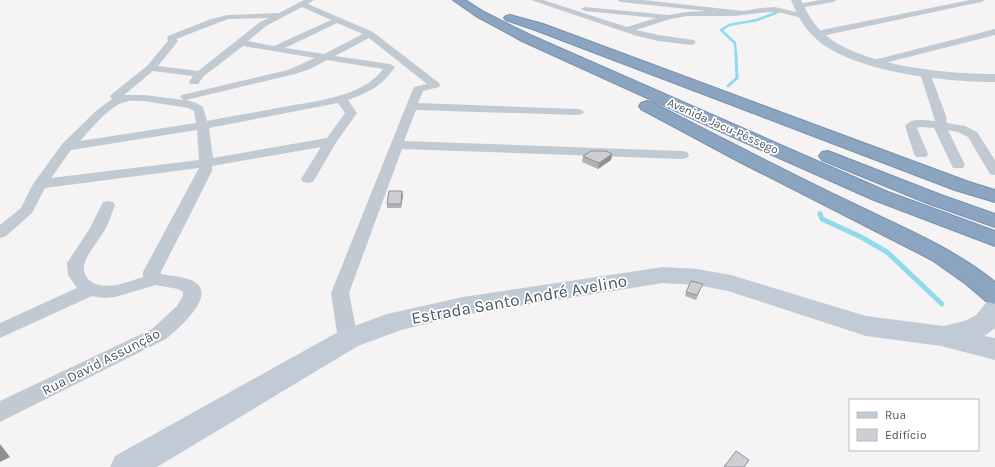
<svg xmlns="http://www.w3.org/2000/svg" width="995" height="467" viewBox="0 0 995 467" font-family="Karla,sans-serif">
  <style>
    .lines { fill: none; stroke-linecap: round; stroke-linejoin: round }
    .stream-far3 { stroke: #90daee; stroke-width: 2.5 }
    .stream-far2 { stroke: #90daee; stroke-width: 3 }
    .stream-far1 { stroke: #90daee; stroke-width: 4 }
    .stream { stroke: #90daee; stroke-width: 5 }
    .highway-casing { stroke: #7690ad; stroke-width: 2 }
    .street { fill: #c1cad2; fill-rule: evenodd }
    .secondary { fill: #c1cbd6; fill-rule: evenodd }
    .highway { fill: #8ba5c1; fill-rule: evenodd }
    .wall { fill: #b0b2b7 }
    .shaded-wall { fill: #909195 }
    .building { fill: #cdcfd5; stroke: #909195 }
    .labels { text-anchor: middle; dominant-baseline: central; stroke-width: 3.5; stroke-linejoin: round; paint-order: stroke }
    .far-street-label { font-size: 12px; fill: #4a5661; stroke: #fff }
    .street-label { font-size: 14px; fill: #4a5661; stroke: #fff }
    .near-street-label { font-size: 17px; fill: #4a5661; stroke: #fff }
  </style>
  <rect width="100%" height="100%" fill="#f5f3f3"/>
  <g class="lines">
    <path class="stream-far3" d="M736 56 735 43 721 30 729 25 757 20 776 13"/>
    <path class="stream-far2" d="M728 86 737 78 736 55"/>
    <path class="stream-far1" d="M820 213 821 215"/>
    <path class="stream" d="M820 214 822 219 861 237 887 252 942 304"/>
    <g class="highway-casing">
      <g id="highway">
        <path d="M453 0H465L484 12 530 35 888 192 995 231V246L874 200 768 153 522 41 476 16Z"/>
        <path d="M510 15 543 24 969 182 995 190V202L955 190 535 30 506 20 504 18 506 16Z"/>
        <path d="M647 101 653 103C719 137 786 171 854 204 902 227 953 248 995 282V304L986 301 966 284 932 260 738 161 641 109 639 106 641 103Z"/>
        <path d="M828 151 941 195 995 214V227L927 203 822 160 819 156 822 152Z"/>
      </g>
    </g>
    <g class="street">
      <path d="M304 0H314L308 4 373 32 439 83 440 85 439 87 423 91 418 103 578 109 582 110 584 112 582 114 578 115 416 110 404 141 682 151 687 152 689 155 687 158 682 159 402 149 349 293 358 339 355 344 348 347 341 344 338 339 331 293 413 89 414 87 427 84 369 38 335 56 390 64 395 67C381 87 369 92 348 100L357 113 337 141 313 182 308 183 303 182 301 179 321 147 212 166V171L161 272V274C171 276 182 276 191 280 221 293 178 329 166 339L0 422V401L152 329 177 306 183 296V292L178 289 156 285 115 297 104 298 92 296 0 338V323L77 288 68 275 67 263 90 228 103 202 108 201 113 202 115 205C112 212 110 220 106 228 100 239 87 253 84 265 83 270 85 275 88 279 102 293 127 282 143 277V272L199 168 45 188 32 213 6 236 0 238V225L21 208 33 184 62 144 97 110 112 99 110 96 112 94 147 66 168 41 167 38 168 36 211 19 228 15 279 13ZM302 7 331 20 274 46 248 41 266 26ZM269 18 260 22 198 71 158 66 178 41 176 39 228 19ZM337 23 363 34 324 54 285 48ZM243 46 315 58 288 70 182 95 180 97 184 100 144 95H124L153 71 193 76 189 82 190 84H198L204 76ZM327 60 383 69C363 97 315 101 283 107 258 112 233 116 207 121L203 107 196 103 186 100 295 74 310 69ZM144 101 188 108 194 111 196 123 80 141C91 129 109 106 125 102 131 100 138 101 144 101ZM338 103 345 113 327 138 213 158 209 128ZM197 130 199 160 51 178 71 150Z"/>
      <path d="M531 0H543L627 27 656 18 585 11 581 9 585 7 668 15 687 12 706 11 621 2 617 0H643L743 11 761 8 775 7 800 13 810 17 806 19 782 13 768 12 734 16H687L670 19 636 30 658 35 694 40 696 42 694 44 691 45 658 41 637 36Z"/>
      <path d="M820 0H837L833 2 799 8 795 6 799 4Z"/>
      <path d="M970 0H985L981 2 817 37 813 34 817 31Z"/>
      <path d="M995 29V35L877 65 872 62 874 60Z"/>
      <path d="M925 70 930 73 946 116 947 123 965 126 977 132 995 160V175L990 174 968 137 958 132 948 130 965 165 963 168H953L934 128 920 127 917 128 928 154 926 157H916L914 154 905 126C912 117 925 120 935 121L920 73Z"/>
    </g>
    <g class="secondary">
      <path d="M791 0H801C806 11 812 22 821 31 856 66 947 74 995 74V82C946 82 848 72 813 36 803 27 796 12 791 0Z"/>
      <path d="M663 267 697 269 731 275 866 316 943 326 965 321 976 315 986 303 995 301V328L984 336 995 338V360L941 346 866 336 728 291 697 285 663 283 463 315 401 330 358 346 157 467H110L115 456 338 332 387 314 463 297Z"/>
    </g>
    <use href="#highway" class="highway"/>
  </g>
  <g class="wall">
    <path d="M612 154 611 160 598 169 582 162 583 156Z"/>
    <path d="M403 195 401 208H387V204Z"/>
    <path d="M701 288 696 300 685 296 686 292Z"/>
  </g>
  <g class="shaded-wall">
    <path d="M612 154 611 160 598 169 599 163Z"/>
    <path d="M402 191 403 195 401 208V204Z"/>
    <path d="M0 444 10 457 0 462Z"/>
  </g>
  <g class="building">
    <path d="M591 151H606L612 154 599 163 583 156Z"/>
    <path d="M389 191H402L401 204H387Z"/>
    <path d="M691 281 703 284 697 295 686 292Z"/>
    <path d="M736 451 749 460 744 467H724Z"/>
  </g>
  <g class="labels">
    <g class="far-street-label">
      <text transform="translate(723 126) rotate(24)">Avenida Jacu-Pêssego</text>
    </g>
    <g class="street-label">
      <text transform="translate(101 362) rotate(-27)">Rua David Assunção</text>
    </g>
    <g class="near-street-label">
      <text transform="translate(519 299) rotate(-10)">Estrada Santo André Avelino</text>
    </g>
  </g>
  <rect x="849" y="399" width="130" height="52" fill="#ffffff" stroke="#b7bbc0"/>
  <rect x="857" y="412" width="20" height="6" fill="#c1cbd6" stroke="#b7bbc0"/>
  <text x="885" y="419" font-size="12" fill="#4a5661">Rua</text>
  <rect x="857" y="429" width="20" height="12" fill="#cdcfd5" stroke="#b7bbc0"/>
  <text x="885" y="439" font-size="12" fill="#4a5661">Edifício</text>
</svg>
